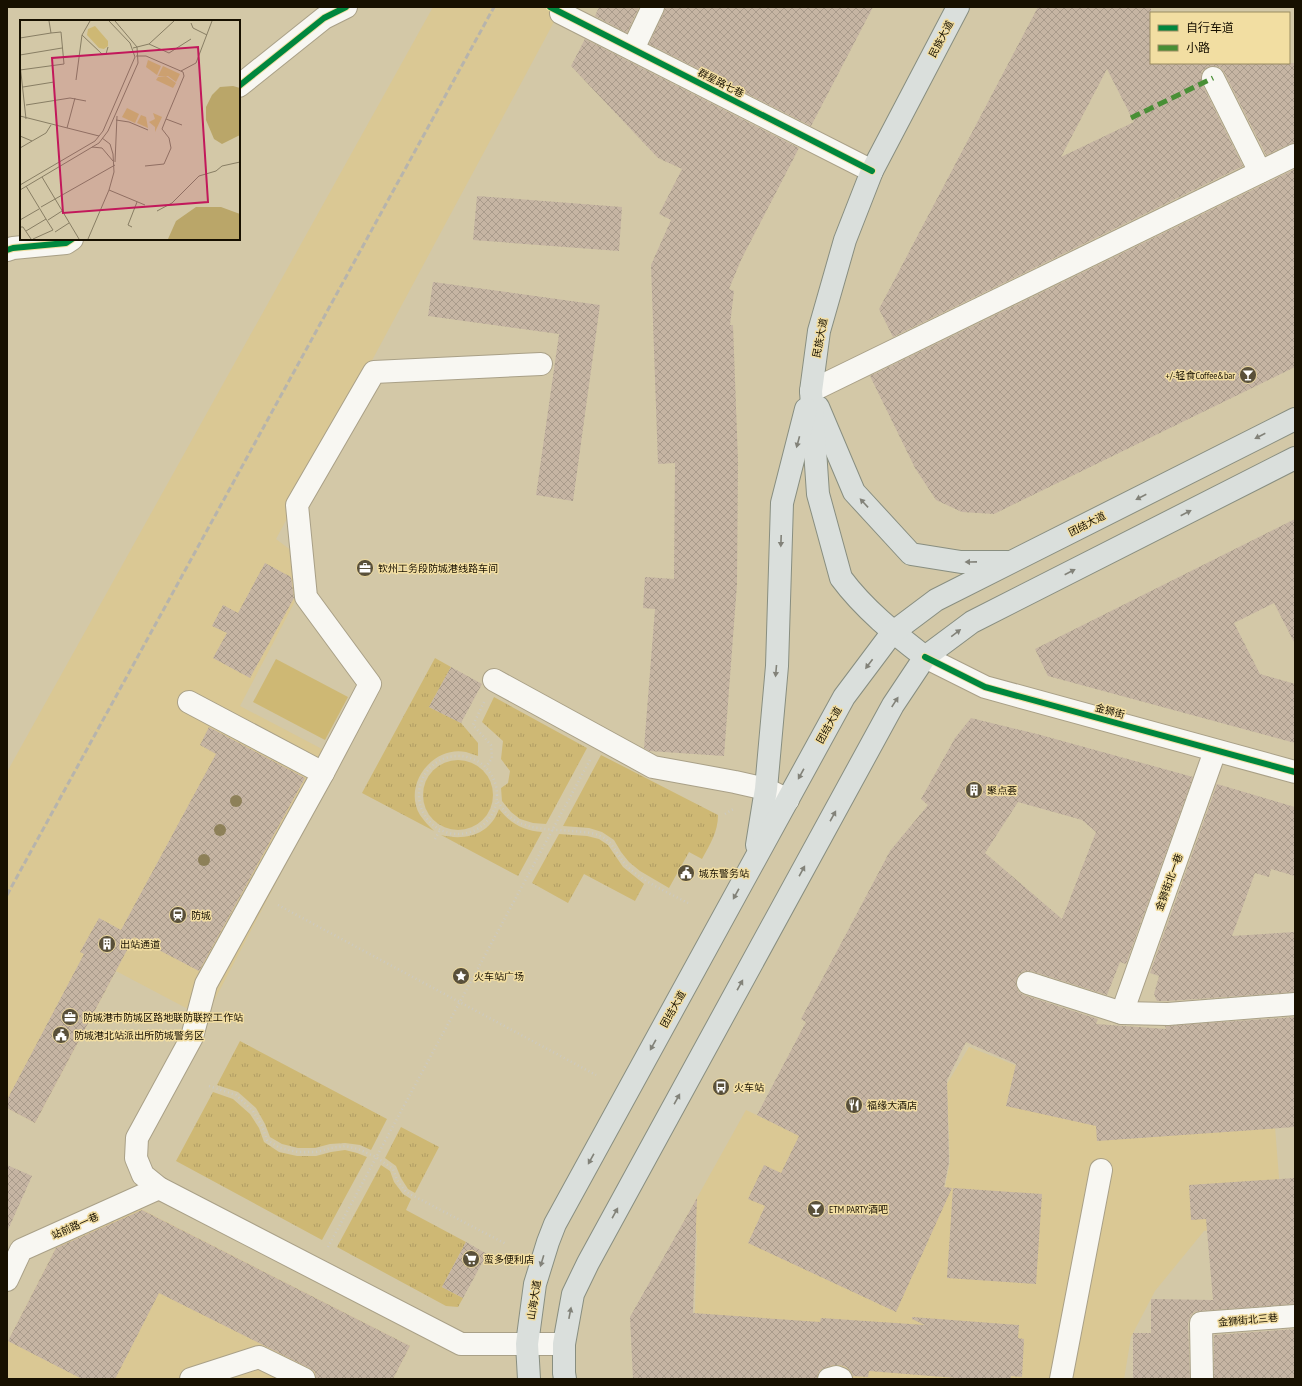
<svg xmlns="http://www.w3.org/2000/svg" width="1302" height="1386" viewBox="0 0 1302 1386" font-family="'PT Sans Narrow','Noto Sans SC',sans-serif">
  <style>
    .built { fill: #dac894 }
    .grass { fill: url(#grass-tufts) }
    .park { fill: #ceb874 }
    .building { fill: url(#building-cross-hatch); fill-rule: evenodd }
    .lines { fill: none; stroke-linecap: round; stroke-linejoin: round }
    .minor-casing { stroke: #a9a087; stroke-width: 24 }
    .major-casing { stroke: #888e80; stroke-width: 24 }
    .path { stroke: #cdcac0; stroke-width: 2.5; stroke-dasharray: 1 3; stroke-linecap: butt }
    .minor { stroke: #f8f7f2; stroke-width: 22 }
    .major { stroke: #dadfdc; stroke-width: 22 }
    .rail { stroke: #b7b4ac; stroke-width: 3; stroke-dasharray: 6 3; stroke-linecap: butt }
    .quiet { stroke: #488f35; stroke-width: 5; stroke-dasharray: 10 5; stroke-linecap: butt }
    .cycleway-casing { stroke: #f2dea2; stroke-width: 8 }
    .cycleway { stroke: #00873e; stroke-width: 6 }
    .tree { fill: #8d8058 }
    .oneway { fill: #828279 }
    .labels { text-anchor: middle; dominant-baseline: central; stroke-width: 3; stroke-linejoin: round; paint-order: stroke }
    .street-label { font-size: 10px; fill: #171000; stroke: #f2dea2 }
    .poi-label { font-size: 10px; fill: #171000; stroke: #f2dea2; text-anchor: start }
    .inset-road { fill: none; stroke: #887e64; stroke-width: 1 }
    .view { fill: #c2185b; fill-opacity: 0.15; stroke: #c2185b; stroke-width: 2 }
    .inset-edge { fill: none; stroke: #171000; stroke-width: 2 }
  </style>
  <defs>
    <pattern id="grass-tufts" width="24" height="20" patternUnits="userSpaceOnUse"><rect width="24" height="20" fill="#ceb874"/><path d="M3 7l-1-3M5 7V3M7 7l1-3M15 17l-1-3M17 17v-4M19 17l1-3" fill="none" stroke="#b09d63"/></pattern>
    <pattern id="building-cross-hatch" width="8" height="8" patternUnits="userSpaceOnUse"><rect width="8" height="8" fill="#c6b5a3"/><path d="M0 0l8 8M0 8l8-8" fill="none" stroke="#a99b8b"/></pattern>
  </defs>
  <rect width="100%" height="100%" fill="#d3c8a7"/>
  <g class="built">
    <path d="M433 7H562L276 539 313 567 240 706 341 759 205 1018 116 971 35 1123 7 1108V772Z"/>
    <path d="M969 1047 1015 1065 1106 1082 1272 1089 1282 1216 1204 1231 1155 1291 1131 1337 1124 1379H693L697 1239 696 1229 683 1223 746 1110 942 1202 950 1162 947 1084Z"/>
    <path d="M135 1206 410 1346 393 1379H7V1343L57 1246Z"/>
  </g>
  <g class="grass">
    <path d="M435 658 451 667 429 707 461 723 478 743V756C474 755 470 753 466 752 433 745 402 785 420 815 424 821 429 826 434 831L362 793Z"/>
    <path d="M494 697 587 748 546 824 533 823 520 819 511 812 502 801 501 788 508 783 510 771 501 759 503 741 482 722Z"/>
    <path d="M601 755 718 815C718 832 710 844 702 859L689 852 669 888 640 871 629 862 621 852 614 840 602 832 589 828 563 826Z"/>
    <circle cx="458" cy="795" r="35"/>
    <path d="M499 809C510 823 524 831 542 832L518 876 441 835C465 841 490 835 499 809Z"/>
    <path d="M559 834 587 836 599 839 608 845 623 867 644 884 635 901 584 874 568 903 532 883Z"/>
    <path d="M240 1041 387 1119 371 1150 360 1145 345 1143 330 1144 315 1148H298L282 1144 270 1137 265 1124 256 1108 238 1092 217 1085Z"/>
    <path d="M213 1092 233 1099 250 1114 259 1128 264 1142 279 1152 297 1156H316L331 1152 345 1150 357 1153 367 1157 322 1240 176 1161Z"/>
    <path d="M401 1127 439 1147 415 1193 408 1189 401 1178 396 1166 385 1158Z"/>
    <path d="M381 1165 390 1171 394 1182 403 1194 411 1199 406 1210 466 1242 442 1287 463 1298 458 1307 446 1306 337 1247Z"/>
  </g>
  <path class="park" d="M276 659 348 697 325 740 253 702Z"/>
  <g class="building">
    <path d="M599 7H639L627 33 595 16Z"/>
    <path d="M665 7H873L811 126 649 44 664 12Z"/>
    <path d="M1038 7H1151V63H1295V143L1290 144 1266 155 1224 72 1220 67 1213 66 1208 67 1202 71 1201 78 1202 84 1243 166 893 337 879 309ZM1107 69 1134 122 1061 157Z"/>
    <path d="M585 39 799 148 741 260 729 289 734 291 730 325H733L738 461 737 584 724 756 649 751 644 748 655 609 643 608 645 577 674 579 675 463 658 464 651 265 671 220 659 214 682 169 658 158 571 66Z"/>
    <path d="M1295 169V367L994 514 962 512 936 500 915 468 870 376Z"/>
    <path d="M477 196 622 207 619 251 473 240Z"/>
    <path d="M433 282 600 305 573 501 536 495 559 334 428 316Z"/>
    <path d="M1295 519V644L1274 603 1234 623 1260 674 1295 684V743L1048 676 1035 649Z"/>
    <path d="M265 563 291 577 294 598 250 678 213 658 227 633 212 626 223 605 238 613Z"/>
    <path d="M451 667 482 684 461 723 429 707Z"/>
    <path d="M971 718 1037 734 1193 777 1126 964 1120 962 1107 995 1031 971H1025L1019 974 1016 980V986L1019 992 1024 995 1098 1019 1096 1024 1166 1029 1165 1026 1295 1017V1127L1097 1141 1096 1126 1006 1106 1016 1064 966 1042 947 1080 949 1162 944 1187 952 1188 896 1312 748 1243 765 1206 748 1199 764 1165 781 1173 799 1136 757 1115 806 1022 801 1019 890 851 928 805 921 799 955 738ZM1018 802 1082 820 1096 832 1062 919 985 853Z"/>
    <path d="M209 727 305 778 199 971 134 937 35 1123 7 1108V1100L84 954 80 952 99 918 121 930 216 754 200 745Z"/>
    <path d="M1217 784 1295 807V876L1271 869 1269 877 1255 873 1232 936 1295 932V992L1168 1001H1157L1154 994 1159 976 1150 973Z"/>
    <path d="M7 1165 32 1176 7 1232Z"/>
    <path d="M1295 1178V1304L1200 1311 1194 1312 1190 1317 1188 1323 1190 1379H1133V1333H1151V1299L1213 1300 1206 1219 1191 1220 1189 1185Z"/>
    <path d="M953 1188 1042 1194 1036 1284 947 1278Z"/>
    <path d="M697 1198 693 1313 820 1322 821 1318 925 1325 912 1319V1317L1019 1325 1018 1338 1024 1339 1022 1377 1011 1376V1379H968L869 1371 868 1377 853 1376 851 1371 846 1367 840 1365H833L820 1370 817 1376V1379H633L630 1317Z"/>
    <path d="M142 1210 410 1346 393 1379H316L315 1372 309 1368 159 1293 115 1379H82L8 1341 56 1248Z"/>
    <path d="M466 1242 487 1254 463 1298 442 1287Z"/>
    <path d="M1295 1329V1379H1214V1335Z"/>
  </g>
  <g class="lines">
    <g class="minor-casing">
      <g id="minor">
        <path d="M561 13 872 171"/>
        <path d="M633 49 653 7"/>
        <path d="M1213 78 1260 172"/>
        <path d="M239 86 324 18 346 7"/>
        <path d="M7 250 13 248 66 243 72 239"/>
        <path d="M811 391 1295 155"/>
        <path d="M925 657 985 687 1295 772"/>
        <path d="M494 680 653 767 735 782 766 789 788 800"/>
        <path d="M189 702 323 773 206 984 192 1037 137 1138 136 1158 143 1175 159 1188 461 1344H564"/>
        <path d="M323 773 370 684 306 597 297 505 374 372 541 364"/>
        <path d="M1028 983 1122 1013 1168 1014 1295 1004"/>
        <path d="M1122 1013 1215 751"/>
        <path d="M7 1280 21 1250 159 1188"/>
        <path d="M191 1379 259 1357 304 1379"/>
        <path d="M829 1379 836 1377 841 1379"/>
        <path d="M1061 1379 1101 1170"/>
        <path d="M1202 1379 1201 1323 1295 1316"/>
      </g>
    </g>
    <g class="major-casing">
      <g id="major">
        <path d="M818 407 854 492 911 554 961 562H1007"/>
        <path d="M925 657C895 634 864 609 841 578L818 494 811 391 819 331 845 240 872 171 958 7"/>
        <path d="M757 845 766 789 777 666 782 503 806 409"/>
        <path d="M529 1379 527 1344 535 1284 548 1242 555 1224 844 697 892 633 936 600 1295 419"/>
        <path d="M565 1379 564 1373V1344L573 1294 588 1263 893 705 925 657 972 622 1295 458"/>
      </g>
    </g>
    <g class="path">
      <path d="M484 702 473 725 491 745 492 758 486 767"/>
      <circle cx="458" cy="795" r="39"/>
      <path d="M498 802C501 806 505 812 509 816 527 831 552 829 573 831 582 832 592 832 600 836 613 841 617 855 626 865 643 882 667 892 688 903"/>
      <path d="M725 814 735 808"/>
      <path d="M435 839 440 830"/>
      <path d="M278 905 596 1075"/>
      <path d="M209 1086 236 1095 253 1111 262 1126 267 1140 280 1148 298 1152H316L331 1148 345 1146 358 1149 376 1157 393 1169 397 1180 406 1192 506 1244"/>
      <path d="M328 1247 590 760"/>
    </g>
    <use href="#minor" class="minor"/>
    <use href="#major" class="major"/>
    <path class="rail" d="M7 895 494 7"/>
    <path class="quiet" d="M1131 118 1213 78"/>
    <g class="cycleway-casing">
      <g id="cycleway">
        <path d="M550 7 872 171"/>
        <path d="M239 86 324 18 346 7"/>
        <path d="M7 250 13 248 66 243 72 239"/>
        <path d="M925 657 985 687 1295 772"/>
      </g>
    </g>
    <use href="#cycleway" class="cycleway"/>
  </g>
  <g class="tree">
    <circle cx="236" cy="801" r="6"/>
    <circle cx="220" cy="830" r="6"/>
    <circle cx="204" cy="860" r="6"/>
  </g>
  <defs><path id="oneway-solid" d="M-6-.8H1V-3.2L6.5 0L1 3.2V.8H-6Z"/></defs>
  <g class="oneway">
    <use href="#oneway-solid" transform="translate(1260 436) rotate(153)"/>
    <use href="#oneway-solid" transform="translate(798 442) rotate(105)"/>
    <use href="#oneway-solid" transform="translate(1141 497) rotate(153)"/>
    <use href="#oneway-solid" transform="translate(864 503) rotate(-133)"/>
    <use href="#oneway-solid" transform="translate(1186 513) rotate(-27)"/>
    <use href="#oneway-solid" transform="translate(781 541) rotate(92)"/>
    <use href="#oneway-solid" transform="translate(971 562) rotate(179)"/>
    <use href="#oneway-solid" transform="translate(1070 572) rotate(-27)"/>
    <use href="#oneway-solid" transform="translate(956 633) rotate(-37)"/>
    <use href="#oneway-solid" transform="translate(869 664) rotate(127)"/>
    <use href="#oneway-solid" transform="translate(776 671) rotate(95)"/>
    <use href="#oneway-solid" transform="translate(895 702) rotate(-57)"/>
    <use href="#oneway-solid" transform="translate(801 774) rotate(119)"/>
    <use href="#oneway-solid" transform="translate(833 816) rotate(-61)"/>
    <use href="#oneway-solid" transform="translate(802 871) rotate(-61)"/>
    <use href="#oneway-solid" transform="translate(736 894) rotate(119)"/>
    <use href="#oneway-solid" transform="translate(740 985) rotate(-61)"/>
    <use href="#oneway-solid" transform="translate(653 1045) rotate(119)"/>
    <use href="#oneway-solid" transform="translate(677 1099) rotate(-61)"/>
    <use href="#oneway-solid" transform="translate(591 1159) rotate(119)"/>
    <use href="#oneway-solid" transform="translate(615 1213) rotate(-61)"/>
    <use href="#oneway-solid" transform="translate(542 1261) rotate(107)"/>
    <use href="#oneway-solid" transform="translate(570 1313) rotate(-79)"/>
  </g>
  <defs>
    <g id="bar-disc" transform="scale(0.9)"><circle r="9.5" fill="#59503a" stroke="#f2dea2"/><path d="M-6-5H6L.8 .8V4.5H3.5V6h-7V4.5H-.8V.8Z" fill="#fff"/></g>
    <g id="office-disc" transform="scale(0.9)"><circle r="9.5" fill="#59503a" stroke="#f2dea2"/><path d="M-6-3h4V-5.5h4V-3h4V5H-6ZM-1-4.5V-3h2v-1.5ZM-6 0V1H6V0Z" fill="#fff"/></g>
    <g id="building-disc" transform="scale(0.9)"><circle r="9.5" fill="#59503a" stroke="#f2dea2"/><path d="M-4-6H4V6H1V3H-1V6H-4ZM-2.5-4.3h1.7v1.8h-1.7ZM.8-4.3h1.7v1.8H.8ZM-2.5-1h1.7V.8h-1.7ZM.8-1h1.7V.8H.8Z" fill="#fff"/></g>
    <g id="civic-disc" transform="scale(0.9)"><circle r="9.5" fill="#59503a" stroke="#f2dea2"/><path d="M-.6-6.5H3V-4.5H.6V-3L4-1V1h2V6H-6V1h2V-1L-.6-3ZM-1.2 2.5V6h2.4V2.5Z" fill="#fff"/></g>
    <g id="station-disc" transform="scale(0.9)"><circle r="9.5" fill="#59503a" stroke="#f2dea2"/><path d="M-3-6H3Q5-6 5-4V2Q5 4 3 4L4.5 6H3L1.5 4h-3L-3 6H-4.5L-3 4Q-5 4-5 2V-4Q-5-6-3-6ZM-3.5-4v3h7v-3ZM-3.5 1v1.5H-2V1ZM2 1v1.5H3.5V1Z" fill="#fff"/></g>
    <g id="sight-disc" transform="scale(0.9)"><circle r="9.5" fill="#59503a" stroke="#f2dea2"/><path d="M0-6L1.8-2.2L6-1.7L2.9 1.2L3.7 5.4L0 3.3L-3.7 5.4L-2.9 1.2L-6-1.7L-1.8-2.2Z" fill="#fff"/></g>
    <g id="bus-disc" transform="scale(0.9)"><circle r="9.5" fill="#59503a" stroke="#f2dea2"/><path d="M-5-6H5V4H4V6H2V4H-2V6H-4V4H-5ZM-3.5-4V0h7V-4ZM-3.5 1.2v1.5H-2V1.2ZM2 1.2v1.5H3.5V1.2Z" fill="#fff"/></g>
    <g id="restaurant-disc" transform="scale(0.9)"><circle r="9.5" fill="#59503a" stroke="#f2dea2"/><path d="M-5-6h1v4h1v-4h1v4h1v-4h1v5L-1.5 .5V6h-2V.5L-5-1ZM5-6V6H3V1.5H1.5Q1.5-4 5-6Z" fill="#fff"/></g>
    <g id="supermarket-disc" transform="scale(0.9)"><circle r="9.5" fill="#59503a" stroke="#f2dea2"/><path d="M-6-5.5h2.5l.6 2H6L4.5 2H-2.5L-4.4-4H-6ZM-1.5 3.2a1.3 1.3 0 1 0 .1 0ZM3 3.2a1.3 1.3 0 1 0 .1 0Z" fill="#fff"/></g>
  </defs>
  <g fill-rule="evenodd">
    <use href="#bar-disc" x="1248" y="375"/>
    <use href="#office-disc" x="365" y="568"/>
    <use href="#building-disc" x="974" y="790"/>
    <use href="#civic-disc" x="686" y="873"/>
    <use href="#station-disc" x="178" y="915"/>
    <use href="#building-disc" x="107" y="944"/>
    <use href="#sight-disc" x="461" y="976"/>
    <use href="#office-disc" x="70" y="1017"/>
    <use href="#civic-disc" x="61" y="1035"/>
    <use href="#bus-disc" x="721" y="1087"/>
    <use href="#restaurant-disc" x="854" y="1105"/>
    <use href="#bar-disc" x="816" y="1209"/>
    <use href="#supermarket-disc" x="471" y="1259"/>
  </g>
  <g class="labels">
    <g class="street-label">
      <text transform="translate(941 39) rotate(-62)">民族大道</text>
      <text transform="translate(721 83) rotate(27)">群星路七巷</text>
      <text transform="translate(820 338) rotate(-79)">民族大道</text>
      <text transform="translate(1087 524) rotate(-27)">团结大道</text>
      <text transform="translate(1110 711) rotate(15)">金狮街</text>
      <text transform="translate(829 725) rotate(-61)">团结大道</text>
      <text transform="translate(1169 882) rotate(-70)">金狮街北一巷</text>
      <text transform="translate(673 1009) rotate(-61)">团结大道</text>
      <text transform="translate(75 1226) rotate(-24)">站前路一巷</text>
      <text transform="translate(534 1300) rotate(-81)">山海大道</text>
      <text transform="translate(1248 1320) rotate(-5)">金狮街北三巷</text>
    </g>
    <g class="poi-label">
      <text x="1235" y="375" text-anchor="end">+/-轻食Coffee&amp;bar</text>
      <text x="378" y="568">钦州工务段防城港线路车间</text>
      <text x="987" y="790">聚点荟</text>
      <text x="699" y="873">城东警务站</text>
      <text x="191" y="915">防城</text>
      <text x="120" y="944">出站通道</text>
      <text x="474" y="976">火车站广场</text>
      <text x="83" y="1017">防城港市防城区路地联防联控工作站</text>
      <text x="74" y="1035">防城港北站派出所防城警务区</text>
      <text x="734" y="1087">火车站</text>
      <text x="867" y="1105">福缘大酒店</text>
      <text x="829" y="1209">ETM PARTY酒吧</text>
      <text x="484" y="1259">蛮多便利店</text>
    </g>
  </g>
  <g transform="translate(20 20)">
    <rect width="220" height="220" fill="#d3c8a7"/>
    <path d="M128 40 141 46 137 55 126 47ZM143 46 160 54 156 62 148 56H138ZM146 56 156 63 153 68 136 60 138 57ZM107 88 119 94 115 103 102 97ZM133 93 142 97 135 112V107L129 102 135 99ZM121 95 126 97 128 108 117 103Z" fill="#ceb874"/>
    <path d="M213 66 220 68V115L202 124 194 119 186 100V87L192 75 200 67ZM176 187H201L220 194V219H148L156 201Z" fill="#baa669"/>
    <path d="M75 6 88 21V26L84 29 79 28 67 15 68 9Z" fill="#ceb874"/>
    <path class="inset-road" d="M171 3 173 8 187 15M62 15 82 34H86L88 27M0 18 31 13M129 24 149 33 171 19M113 28 129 24 154 1M0 35 42 28M116 36H126L163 52 164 56 146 99 162 105M0 44 6 99M0 50 44 44 41 12 31 13 29 1M161 51 176 43 192 1M56 60 62 15 70 1M3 67 34 62M6 85 50 78 66 81M0 96 79 116M96 100 109 102 128 110M47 108 55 78M0 116 12 121M72 127 82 128 93 141M0 128 26 113 31 105M95 142 97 96M125 146 144 144 151 128 149 118 142 109 146 99M22 157 59 219M0 165 75 121 83 111 115 37 110 23 89 1M6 166 26 199 6 211M0 170 79 123 88 111 118 43 117 27 95 1M89 170 125 185M21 187 95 145M137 191 152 183 179 156 196 151 202 146 220 142M0 200 19 189M28 200 42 191M0 207H3L11 219M112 207 108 205 117 182M35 212 49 203M13 219 33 210 26 199M68 219 89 170 94 152 93 134 90 124 82 118"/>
    <path class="view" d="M178 27 188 182 43 193 32 38Z"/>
    <rect width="220" height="220" class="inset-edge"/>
  </g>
  <rect width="1302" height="1386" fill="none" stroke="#171000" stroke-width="16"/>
  <rect x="1150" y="12" width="140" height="52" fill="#f2dea2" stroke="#9a8c61"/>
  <rect x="1158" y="25" width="20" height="6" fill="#00873e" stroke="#9a8c61"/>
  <text x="1186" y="32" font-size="12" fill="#171000">自行车道</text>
  <rect x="1158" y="45" width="20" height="6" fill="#488f35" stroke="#9a8c61"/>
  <text x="1186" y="52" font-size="12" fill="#171000">小路</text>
</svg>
